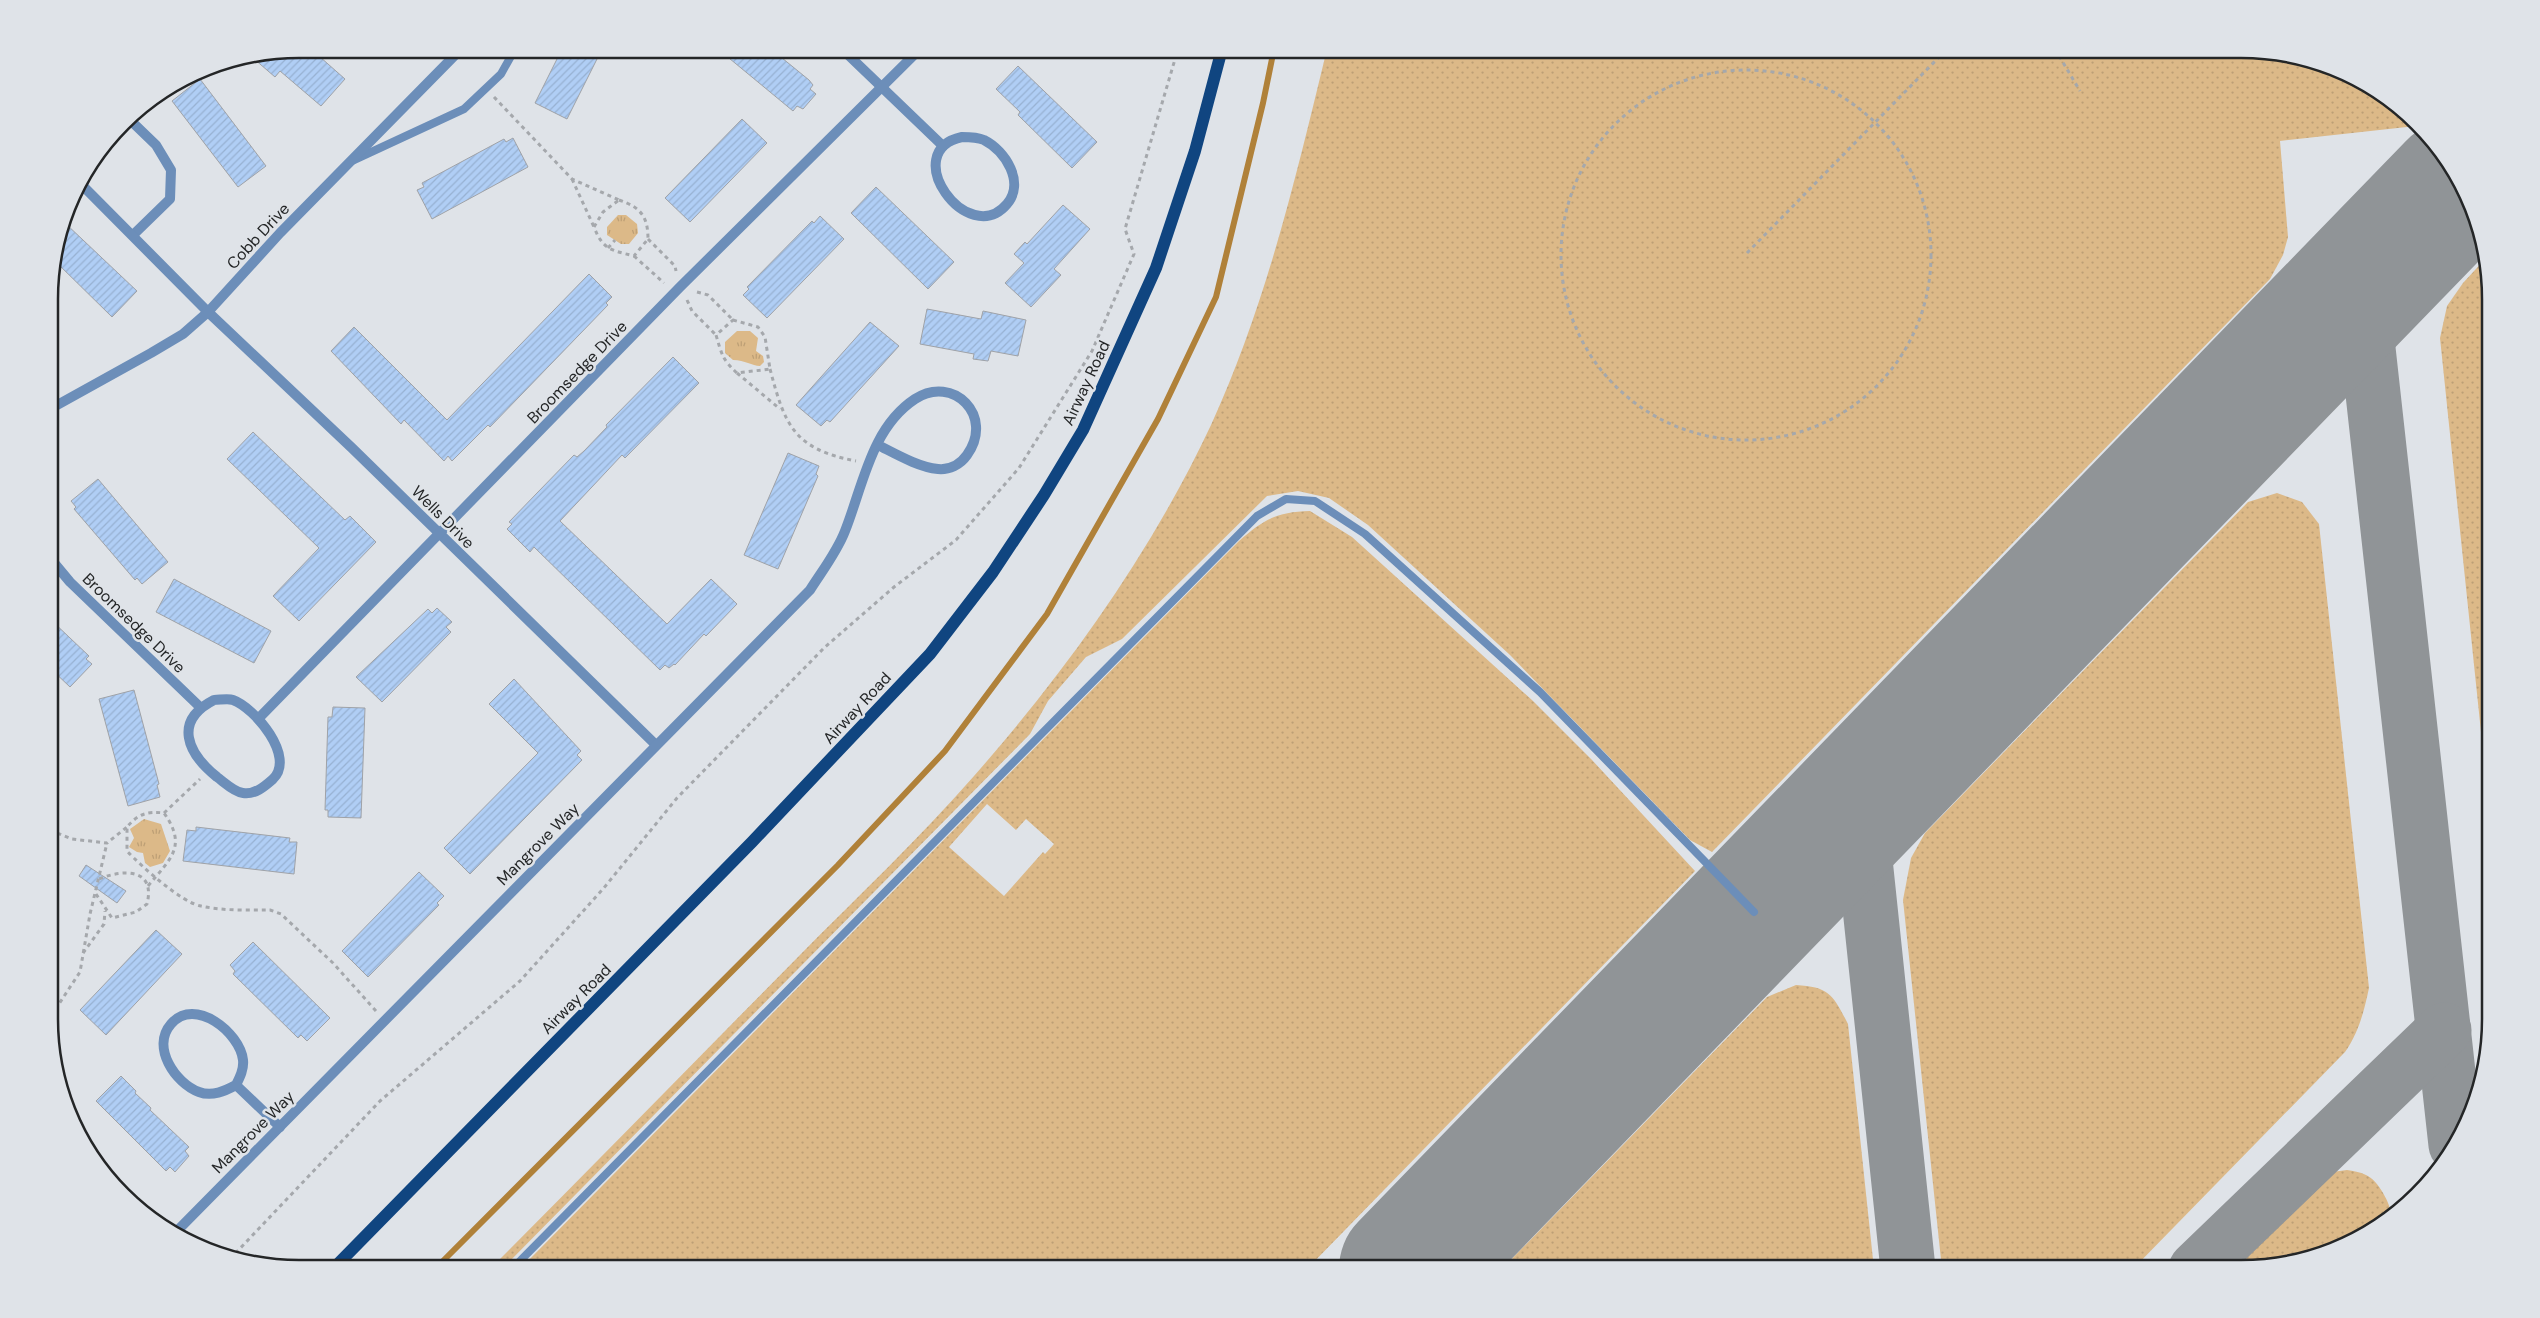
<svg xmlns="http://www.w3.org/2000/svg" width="2540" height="1318" viewBox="0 0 2540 1318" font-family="'DM Sans',sans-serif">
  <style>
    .grass { fill: url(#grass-dots); fill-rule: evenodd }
    .park { fill: url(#park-tufts) }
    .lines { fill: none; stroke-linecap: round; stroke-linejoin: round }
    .stream { stroke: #b08139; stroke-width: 6 }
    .taxiway { stroke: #909497; stroke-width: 55 }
    .runway { stroke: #909497; stroke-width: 136 }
    .building { fill: url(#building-hatch); stroke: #9fa2a7 }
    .path { stroke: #a5a8ac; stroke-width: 3; stroke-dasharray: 4 4; stroke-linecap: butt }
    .lane { stroke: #6c8eb9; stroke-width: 8 }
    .street { stroke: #6c8eb9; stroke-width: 10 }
    .primary { stroke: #104580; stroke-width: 12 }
    .labels { text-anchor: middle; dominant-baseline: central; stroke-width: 5; stroke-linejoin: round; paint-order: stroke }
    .street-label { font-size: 16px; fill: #242627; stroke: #dfe3e8 }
    .rim { fill: none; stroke: #242627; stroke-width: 2.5 }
  </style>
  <defs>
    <pattern id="grass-dots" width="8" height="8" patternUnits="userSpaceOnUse" patternTransform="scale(1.25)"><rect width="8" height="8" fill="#dcb988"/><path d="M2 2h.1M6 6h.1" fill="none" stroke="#bd9f75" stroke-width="1.8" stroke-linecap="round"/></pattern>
    <pattern id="park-tufts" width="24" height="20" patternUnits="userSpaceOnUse" patternTransform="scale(1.25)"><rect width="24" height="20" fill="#dcb988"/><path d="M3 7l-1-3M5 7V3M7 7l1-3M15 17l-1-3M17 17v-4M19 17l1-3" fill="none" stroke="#bd9f75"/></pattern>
    <pattern id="building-hatch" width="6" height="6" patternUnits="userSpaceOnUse" patternTransform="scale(1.25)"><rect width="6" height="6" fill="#b0cef5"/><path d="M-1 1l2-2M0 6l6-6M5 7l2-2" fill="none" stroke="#97b1d2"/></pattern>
  </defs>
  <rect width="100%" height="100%" fill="#dfe3e8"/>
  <g class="grass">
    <path d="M1327 49H2242L2306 57 2352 75 2407 111 2442 151 2416 126 2280 141 2288 237 2283 255 2270 279 1712 852 1690 840 1510 655 1368 525 1329 498 1298 491 1267 496 1122 639 1086 657 1048 701 1030 734 502 1269H490C594 1165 696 1060 799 956 858 896 919 839 974 776 1067 670 1151 553 1211 425 1266 305 1296 177 1327 49Z"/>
    <path d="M2487 257 2489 266 2491 828 2440 338 2447 306 2463 283Z"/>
    <path d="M2277 493 2302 502 2319 524 2369 988C2364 1011 2359 1032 2345 1052L2133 1269H1942L1903 900 1911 858 1925 833 2248 502Z"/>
    <path d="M1310 511 1352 537 1533 701 1592 760 1695 871 1307 1269H520L1239 541C1264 519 1277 512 1310 511ZM987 804 1016 830 1026 819 1054 844 1045 854 1043 852 1004 896 949 847Z"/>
    <path d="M1796 985C1830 987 1833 995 1848 1024L1874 1269H1502L1767 997Z"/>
    <path d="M2347 1170C2353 1171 2360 1172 2366 1175 2378 1180 2391 1204 2392 1217 2349 1255 2284 1269 2228 1269L2317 1178 2332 1172Z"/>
  </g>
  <g class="park">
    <path d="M618 215H626L637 224 638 233 629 244H621L607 235V227Z"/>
    <path d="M737 331H750L758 338 756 351 763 356 764 362 760 366C752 366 745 360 733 360L725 353V342Z"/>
    <path d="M144 819 161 824 170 851 163 863 150 867 145 863 143 853 137 852 129 847 134 838 130 829Z"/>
  </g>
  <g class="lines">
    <path class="stream" d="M435 1269 838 865 945 751 1047 614 1158 419 1216 297 1263 103 1274 49"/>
    <g class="taxiway">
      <path d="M2361 285 2456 1145"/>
      <path d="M1859 803 1908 1269"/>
      <path d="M2196 1269 2444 1030"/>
    </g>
    <path class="runway" d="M1407 1269 2455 188"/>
  </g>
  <g class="building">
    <path d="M298 49H311L345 79 321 106 280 71 275 77 253 58Z"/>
    <path d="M562 49H602L567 119 535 103Z"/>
    <path d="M718 49H771L809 80 813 85 810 89 816 94 803 109 797 106 793 111Z"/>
    <path d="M1018 66 1097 142 1072 168 1018 115 1020 112 996 89Z"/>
    <path d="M200 79 266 166 238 187 172 101Z"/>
    <path d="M742 119 767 143 690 222 665 198Z"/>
    <path d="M513 138 528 167 432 219 417 190 424 187 422 183 504 139 506 142Z"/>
    <path d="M876 187 954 262 928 289 851 213Z"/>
    <path d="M1063 205 1090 229 1054 269 1061 275 1031 307 1005 283 1024 263 1014 254 1025 242 1027 244Z"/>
    <path d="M820 216 844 239 767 318 743 295 749 289 747 287 812 221 814 223Z"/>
    <path d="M65 223 137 291 112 317 55 261Z"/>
    <path d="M589 274 612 297 606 303 608 305 490 427 488 425 452 461 448 456 444 461 404 420 401 424 331 351 354 327 447 420Z"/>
    <path d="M927 309 981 319 983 311 1026 320 1018 356 991 351 988 361 973 359 974 354 920 344Z"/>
    <path d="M870 322 899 346 830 422 827 420 821 426 796 405Z"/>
    <path d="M673 357 699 383 625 458 622 455 560 521 667 624 711 579 737 604 706 636 704 634 675 665 674 664 669 668 665 665 660 670 534 547 530 552 507 529 512 524 509 522 537 493 574 455 577 457 584 451 607 427 606 425Z"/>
    <path d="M253 432 345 520 350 516 376 542 299 621 273 596 319 548 227 459Z"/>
    <path d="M788 453 819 466 816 474 818 476 778 569 744 555Z"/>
    <path d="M98 479 168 562 142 584 137 578 135 580 74 509 76 507 71 501Z"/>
    <path d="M174 579 271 631 254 663 156 612Z"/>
    <path d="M437 608 452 622 446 627 451 632 382 702 356 677 428 609 432 613Z"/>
    <path d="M50 619 89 656 86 659 92 664 70 687 50 668Z"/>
    <path d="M514 679 581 751 577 755 582 760 470 874 444 848 538 753 489 704Z"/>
    <path d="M134 690 159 784 157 785 160 797 128 806 99 699Z"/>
    <path d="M333 707 365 708 361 818 328 817V810H325L328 717H332Z"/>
    <path d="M196 827 290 838 289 842H297L294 874 183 861 187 830 196 831Z"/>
    <path d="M86 865 126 891 117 903 79 876Z"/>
    <path d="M419 872 444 896 437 903 439 905 368 977 342 951Z"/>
    <path d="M156 930 182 954 106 1035 80 1010Z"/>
    <path d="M253 942 330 1018 307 1041 301 1035 298 1038 233 974 235 971 230 965Z"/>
    <path d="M121 1076 136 1091 135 1093 151 1108 150 1110 189 1147 185 1151 189 1156 175 1172 170 1167 166 1171 96 1101Z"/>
  </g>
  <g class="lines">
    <g class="path">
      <path d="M2055 49 2080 91"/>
      <circle cx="1746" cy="255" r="185"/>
      <path d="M494 97 572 179 619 200"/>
      <path d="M572 179 594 227"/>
      <path d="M619 200C640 207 648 216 648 239L634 256C611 250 603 250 594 227L603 212Z"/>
      <path d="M648 239 675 266 676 271"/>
      <path d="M608 248 615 240"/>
      <path d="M1747 253 1947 49"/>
      <path d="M634 256 664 283"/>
      <path d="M697 292 708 295 733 320"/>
      <path d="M687 300 692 311 716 335"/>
      <path d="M733 320 758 327 765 337 770 369 737 373C722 359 722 355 716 335Z"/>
      <path d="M770 369C785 426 794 449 856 461"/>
      <path d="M737 373 780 409"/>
      <path d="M164 813 200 779"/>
      <path d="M50 830 72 839 107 843 127 827"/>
      <path d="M148 886C170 859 188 847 164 813 147 811 138 814 127 827V851C141 866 182 903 201 906 223 911 248 910 270 910L281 914 333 963 376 1011"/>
      <path d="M96 894 112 918 136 912 147 904C156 868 123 869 99 879"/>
      <path d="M83 953 104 924 105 911"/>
      <path d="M51 1016 80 972 90 914 107 843"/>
      <path d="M128 1201 135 1209"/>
      <path d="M230 1259 380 1101 520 981 603 889 677 798 825 647 894 587 956 540 1019 468 1092 351 1134 254 1125 229 1178 49"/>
    </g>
    <g class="lane">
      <path d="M354 160 464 109 501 74 515 49"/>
      <path d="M512 1269 1257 516 1286 499 1315 501 1365 534 1540 692 1754 912"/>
    </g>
    <g class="street">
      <path d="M842 49 943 146"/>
      <path d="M128 118 156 145 171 170 170 199 133 235"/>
      <path d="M962 137C969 137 977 137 984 140 1006 151 1025 183 1007 204 968 250 897 151 962 137Z"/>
      <path d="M79 182 208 312 352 448 656 745"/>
      <path d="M50 409 151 353 183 334 208 312 280 233 461 49"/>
      <path d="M50 558 70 582 200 707"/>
      <path d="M214 700C220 700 228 698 233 700 255 708 296 757 273 779 265 786 255 795 243 793 234 792 224 782 217 777 187 753 173 721 214 700Z"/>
      <path d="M258 719 680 287 920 49"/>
      <path d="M236 1085C225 1091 212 1097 199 1092 175 1083 151 1047 171 1024 195 996 240 1033 243 1060 244 1069 240 1077 236 1085L280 1127"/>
      <path d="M174 1234 810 590C822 571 837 552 845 531 863 486 871 428 915 399 953 374 995 416 967 455 960 465 949 470 938 469 918 467 896 454 878 445"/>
    </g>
    <path class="primary" d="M333 1269 752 842 930 654 993 572 1044 495 1083 430 1156 268 1195 151 1222 49"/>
  </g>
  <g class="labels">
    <g class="street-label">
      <text transform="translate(258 236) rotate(-47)">Cobb Drive</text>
      <text transform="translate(577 372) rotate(-46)">Broomsedge Drive</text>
      <text transform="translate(1086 383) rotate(-65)">Airway Road</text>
      <text transform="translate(443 517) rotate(45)">Wells Drive</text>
      <text transform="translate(134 623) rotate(44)">Broomsedge Drive</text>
      <text transform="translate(857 708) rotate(-47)">Airway Road</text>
      <text transform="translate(538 844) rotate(-45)">Mangrove Way</text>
      <text transform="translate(576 999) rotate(-45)">Airway Road</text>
      <text transform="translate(253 1132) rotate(-45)">Mangrove Way</text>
    </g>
  </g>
  <path d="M0 0H2540V1318H0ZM299 58H2241A241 241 0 0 1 2482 299V1019A241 241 0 0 1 2241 1260H299A241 241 0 0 1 58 1019V299A241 241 0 0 1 299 58Z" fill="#dfe3e8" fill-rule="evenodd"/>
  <path class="rim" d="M299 58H2241A241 241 0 0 1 2482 299V1019A241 241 0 0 1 2241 1260H299A241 241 0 0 1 58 1019V299A241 241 0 0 1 299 58Z"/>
</svg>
